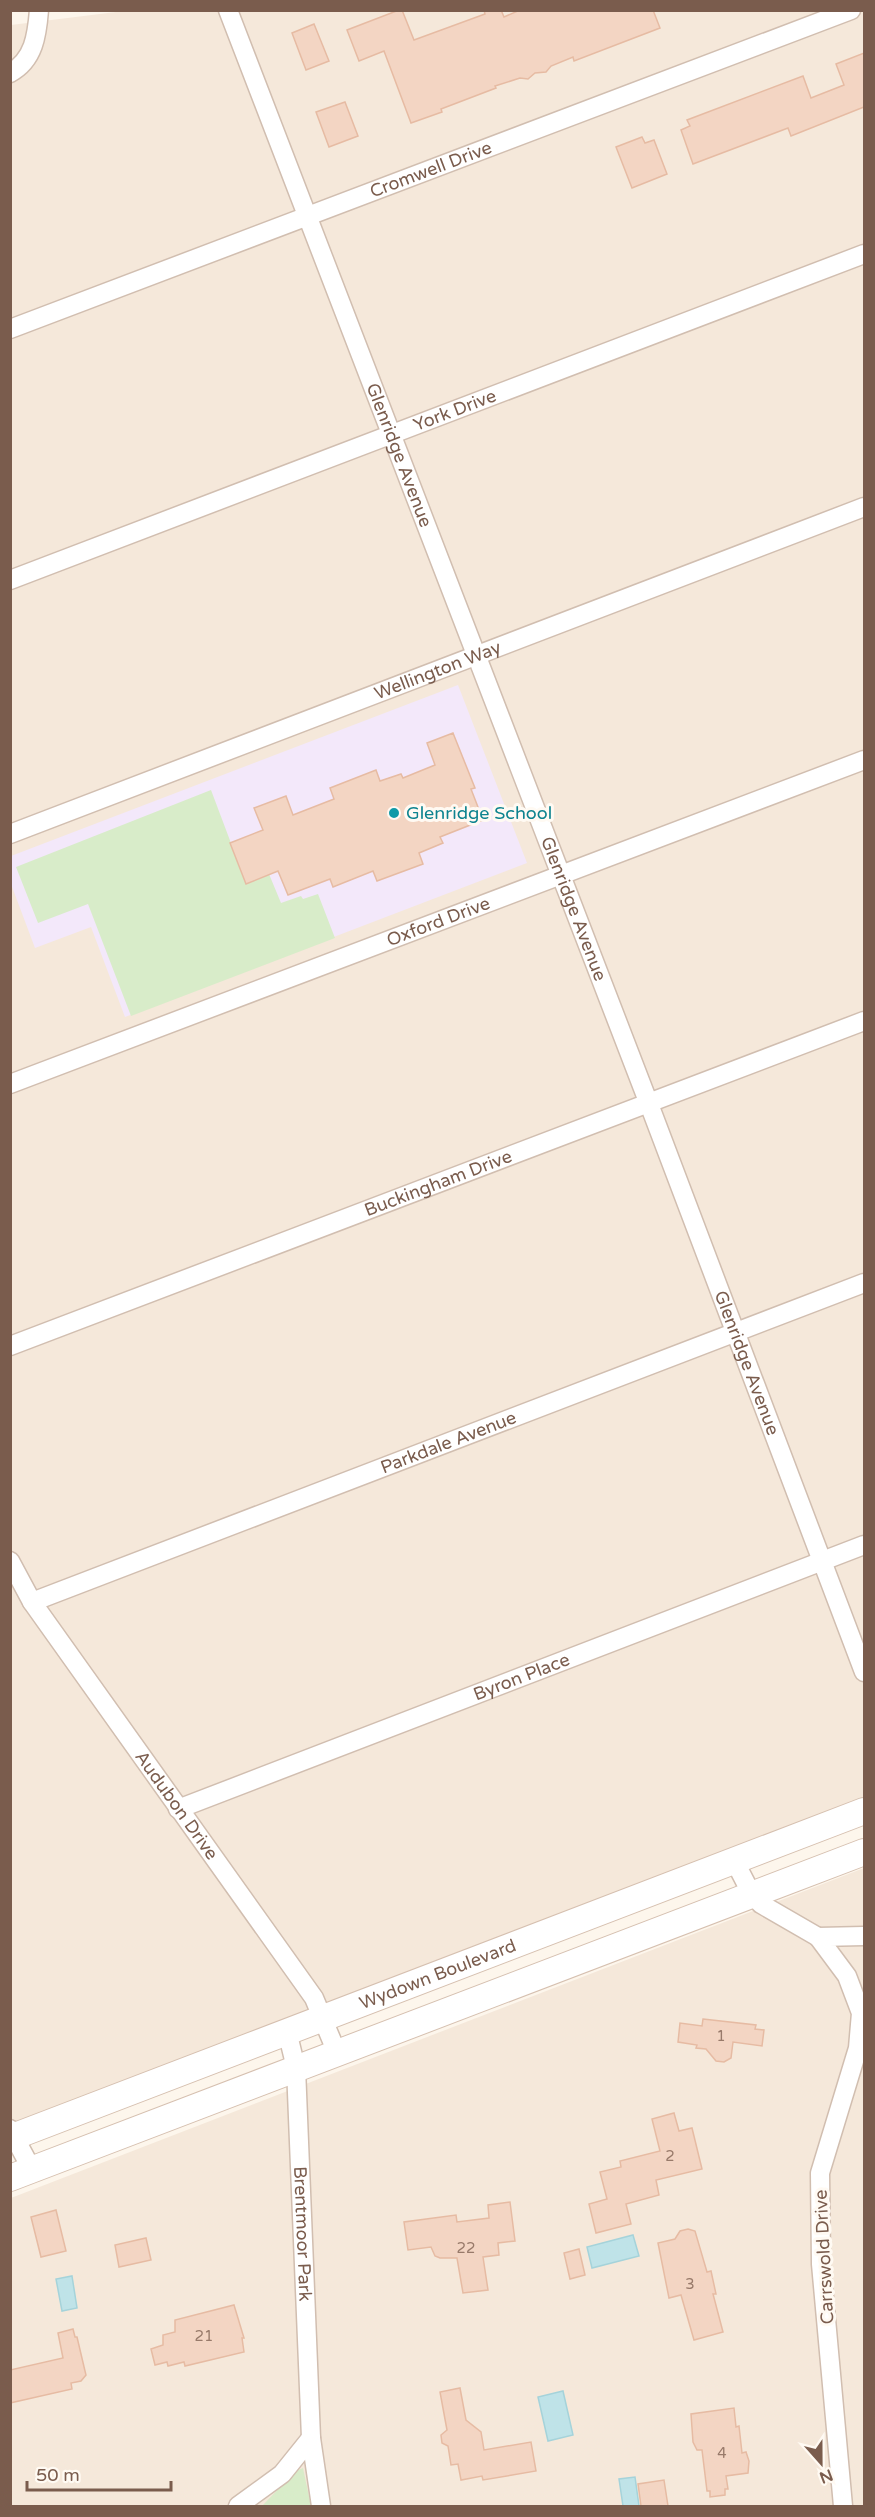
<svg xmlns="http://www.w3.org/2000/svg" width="875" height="2517" viewBox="0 0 875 2517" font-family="'Varela Round',sans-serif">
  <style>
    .residential { fill: #f5e8da }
    .education { fill: #f3e8fa }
    .green { fill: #d8ecc9 }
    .water { fill: #bfe3e8; stroke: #a5d3da; stroke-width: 1.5 }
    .building { fill: #f3d5c3; stroke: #e6bba3; stroke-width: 1.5 }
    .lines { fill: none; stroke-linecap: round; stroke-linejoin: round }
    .street-casing { stroke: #d1beb0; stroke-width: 21 }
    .secondary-casing { stroke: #d6c0b0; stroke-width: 28 }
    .street { stroke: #fff; stroke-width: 18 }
    .secondary { stroke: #fff; stroke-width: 26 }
    .culture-dot { fill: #0f9aa8; stroke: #fffaf3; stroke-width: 2 }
    .labels { text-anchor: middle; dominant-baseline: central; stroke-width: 6; stroke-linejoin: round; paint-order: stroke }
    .number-label { font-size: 15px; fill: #987a6a }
    .street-label { font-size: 18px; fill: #7a5c4d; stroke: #fffaf3 }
    .culture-label { font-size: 18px; fill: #0d838f; stroke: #fffaf3; text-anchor: start }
  </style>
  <rect width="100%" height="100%" fill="#fdf6ec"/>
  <g class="residential">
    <path d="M132 10 864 11V1798L11 2124V25Z"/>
    <path d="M864 1868V2506H11V2198Z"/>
  </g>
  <path class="education" d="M458 685 527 863 125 1017 91 927 35 948 11 884V856Z"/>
  <g class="green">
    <path d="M211 790 246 883 269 874 281 903 301 896 303 899 318 894 335 938 131 1016 88 904 38 923 16 867Z"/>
    <path d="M303 2468 311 2506H262L296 2471Z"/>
  </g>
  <g class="water">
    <path d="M633 2235 639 2256 592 2268 587 2247Z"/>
    <path d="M72 2276 77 2308 62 2311 56 2279Z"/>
    <path d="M563 2391 573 2435 548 2441 538 2397Z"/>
    <path d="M635 2477 639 2506H623L619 2479Z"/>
  </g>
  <g class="building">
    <path d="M399 10H402L414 40 485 14 484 10H501L504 17 520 10H653L660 28 574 61 573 57 551 66 546 72 535 73 528 79 520 78 495 86 496 88 441 109 442 112 411 123 384 51 359 61 347 30Z"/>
    <path d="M314 24 329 61 306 70 292 33Z"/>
    <path d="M864 53V107L791 136 788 128 693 164 681 130 690 126 687 120 803 76 811 98 844 85 836 64Z"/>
    <path d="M345 102 358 136 329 147 316 112Z"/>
    <path d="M642 137 645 143 654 140 667 174 632 188 616 147Z"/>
    <path d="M453 733 475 788 471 789 483 820 440 837 443 843 419 853 423 864 377 881 373 871 333 887 330 879 288 895 278 871 246 884 230 843 263 830 254 808 286 796 293 815 334 799 330 788 376 770 380 781 401 774 403 778 435 765 427 743Z"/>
    <path d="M703 2019 756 2025 755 2029 764 2030 762 2046 733 2042 731 2058 724 2062 716 2061 706 2049 696 2048 697 2045 678 2042 680 2023 702 2026Z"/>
    <path d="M674 2113 679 2131 692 2128 702 2169 656 2180 659 2195 626 2204 631 2224 596 2233 589 2204 607 2199 600 2172 621 2167 620 2161 660 2151 652 2119Z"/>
    <path d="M510 2202 515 2241 498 2243 499 2255 483 2257 488 2290 463 2293 457 2258H440L435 2256 431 2247 408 2250 404 2222 456 2215 457 2222 489 2218 488 2205Z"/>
    <path d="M56 2210 66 2251 41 2257 31 2217Z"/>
    <path d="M688 2229 695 2231 707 2272 711 2271 716 2294H713L723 2332 694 2340 681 2295 669 2298 658 2243 675 2239 680 2231Z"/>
    <path d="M146 2238 151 2260 119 2267 115 2245Z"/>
    <path d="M579 2249 585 2275 570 2279 564 2253Z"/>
    <path d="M234 2305 244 2338H242L244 2352 185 2366 184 2362 168 2366 167 2362 155 2365 151 2349 163 2345V2335L175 2332V2320Z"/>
    <path d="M73 2329 75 2337H77L85 2371 86 2375 81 2381 71 2383 72 2389 10 2403V2370L63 2358 58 2333Z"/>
    <path d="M460 2388 466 2420 481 2432 484 2450 531 2442 536 2471 483 2480 482 2476 461 2480 458 2464 451 2465 448 2446 442 2443 441 2435 447 2430 440 2392Z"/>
    <path d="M734 2408 736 2427 739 2426 742 2453 746 2452 749 2461 748 2473 726 2476 728 2489H725V2495L710 2497V2491H707L702 2450H697L693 2442 691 2414Z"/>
    <path d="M664 2480 668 2506H641L638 2484Z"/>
  </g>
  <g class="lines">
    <g class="street-casing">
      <g id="street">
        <path id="s1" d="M228 10 649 1104 864 1672"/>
        <path d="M10 73C34 60 37 35 39 10"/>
        <path id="s2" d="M10 329 851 10"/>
        <path id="s3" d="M10 580 864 254"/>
        <path id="s4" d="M10 834 864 507"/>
        <path id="s5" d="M10 1084 864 760"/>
        <path id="s6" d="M10 1346 864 1021"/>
        <path id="s7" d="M10 1561 32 1602 314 1998 337 2053"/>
        <path id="s8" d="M32 1602 864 1283"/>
        <path id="s9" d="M178 1809 864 1545"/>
        <path d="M734 1860 752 1895 761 1904 818 1937"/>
        <path id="s10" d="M287 2031 296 2068 311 2438 321 2506"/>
        <path d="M10 2129 32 2170"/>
        <path d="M238 2506 282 2474 311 2438"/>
        <path d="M843 2506 821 2264 820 2173 858 2048 861 2013 847 1976 818 1937 864 1936"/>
      </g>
    </g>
    <g class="secondary-casing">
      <g id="secondary">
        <path id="s11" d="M10 2138 864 1811"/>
        <path d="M10 2178 864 1852"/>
      </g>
    </g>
    <use href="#street" class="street"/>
    <use href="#secondary" class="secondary"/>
  </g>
  <circle class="culture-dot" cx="394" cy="813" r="6"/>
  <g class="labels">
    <g class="number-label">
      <text x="721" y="2036">1</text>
      <text x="670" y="2156">2</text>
      <text x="466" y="2248">22</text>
      <text x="690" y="2284">3</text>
      <text x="204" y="2336">21</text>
      <text x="722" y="2453">4</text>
    </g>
    <g class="street-label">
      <text stroke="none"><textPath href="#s2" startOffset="450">Cromwell Drive</textPath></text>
      <text stroke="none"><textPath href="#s3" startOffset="476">York Drive</textPath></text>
      <text stroke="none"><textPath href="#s1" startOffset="477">Glenridge Avenue</textPath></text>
      <text stroke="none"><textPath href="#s4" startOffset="458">Wellington Way</textPath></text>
      <text stroke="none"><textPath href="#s1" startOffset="963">Glenridge Avenue</textPath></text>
      <text stroke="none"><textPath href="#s5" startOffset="458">Oxford Drive</textPath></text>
      <text stroke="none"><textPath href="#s6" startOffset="458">Buckingham Drive</textPath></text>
      <text stroke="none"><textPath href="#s1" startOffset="1449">Glenridge Avenue</textPath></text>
      <text stroke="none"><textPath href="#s8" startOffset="446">Parkdale Avenue</textPath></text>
      <text stroke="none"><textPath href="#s9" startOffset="368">Byron Place</textPath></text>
      <text stroke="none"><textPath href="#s7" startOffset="296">Audubon Drive</textPath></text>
      <text stroke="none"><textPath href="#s11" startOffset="458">Wydown Boulevard</textPath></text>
      <text stroke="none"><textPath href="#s10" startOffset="204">Brentmoor Park</textPath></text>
      <text transform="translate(824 2257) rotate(-93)">Carrswold Drive</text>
    </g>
    <g class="culture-label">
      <text x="406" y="813">Glenridge School</text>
    </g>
  </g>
  <rect width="875" height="2517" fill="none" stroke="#7a5c4d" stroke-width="24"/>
  <g transform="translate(821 2463) rotate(159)" stroke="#fffaf3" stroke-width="4.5" paint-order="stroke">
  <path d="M0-4.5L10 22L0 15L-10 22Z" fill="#7a5c4d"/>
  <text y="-9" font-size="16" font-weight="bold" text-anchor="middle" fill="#7a5c4d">N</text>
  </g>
  <path d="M27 2481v9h144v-9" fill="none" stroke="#7a5c4d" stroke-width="3"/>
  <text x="36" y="2481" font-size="18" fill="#7a5c4d" stroke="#fffaf3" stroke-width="4.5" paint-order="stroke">50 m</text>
</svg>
